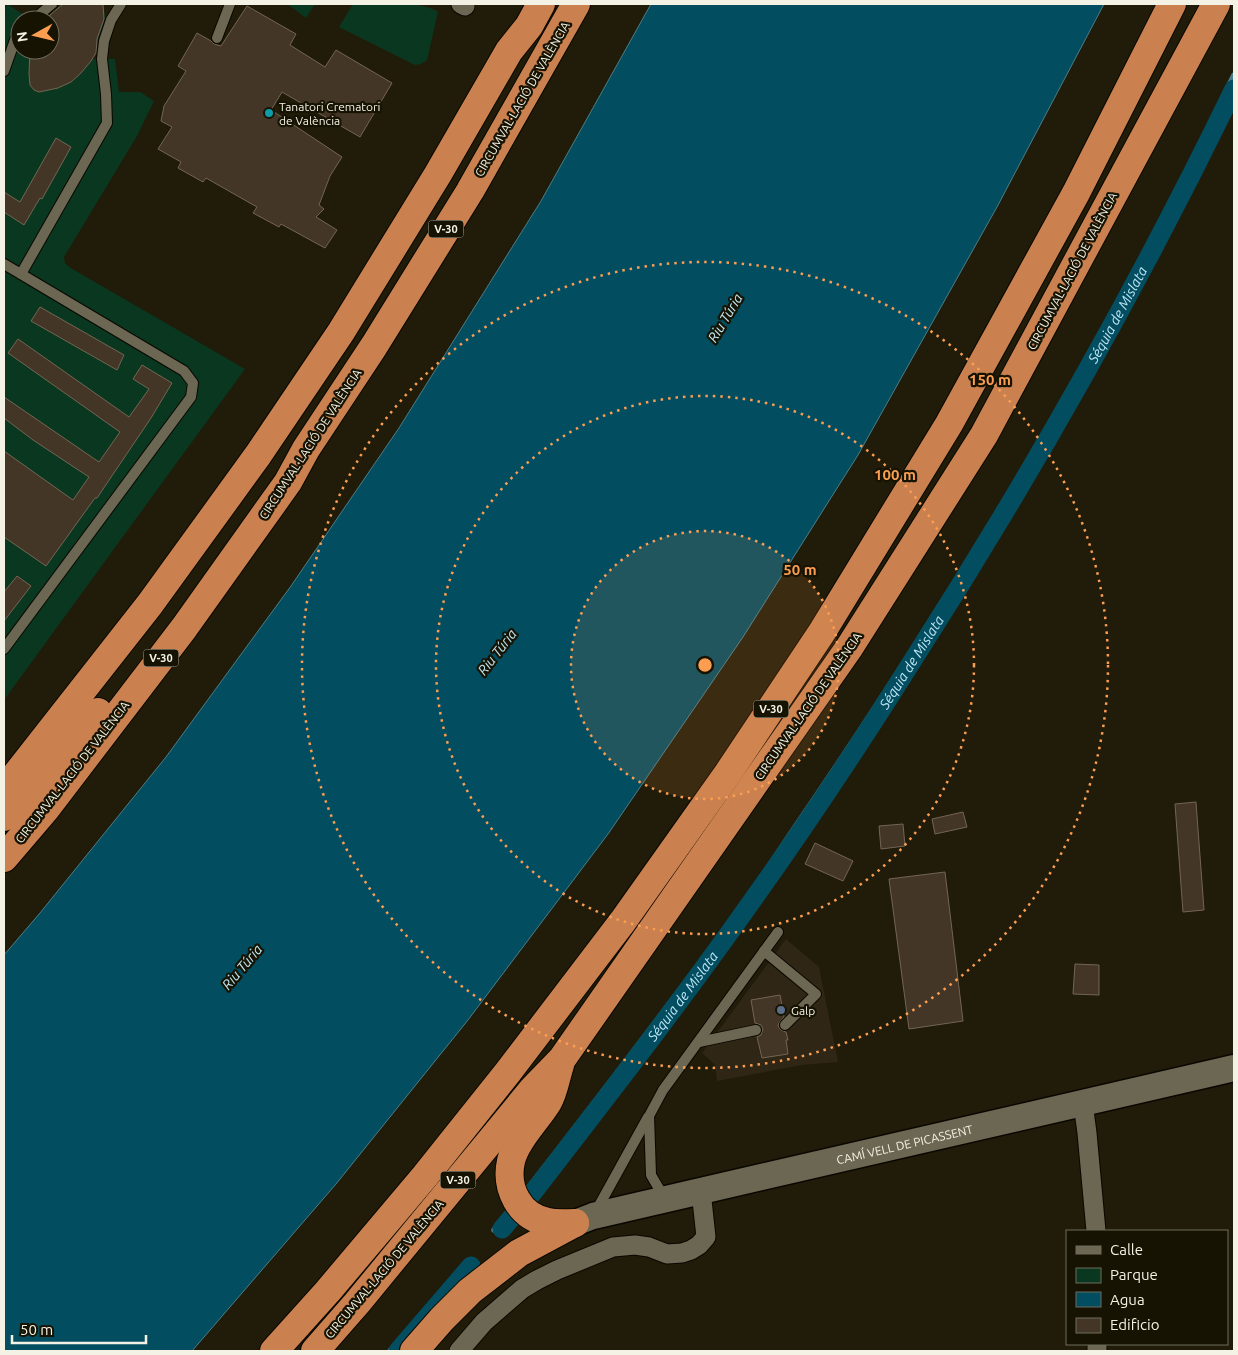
<svg xmlns="http://www.w3.org/2000/svg" width="1238" height="1355" viewBox="0 0 1238 1355" font-family="Ubuntu,sans-serif">
  <style>
    .commercial { fill: #2f2616 }
    .green { fill: #09371f }
    .water { fill: #034d60; stroke: #4b7e88 }
    .lines { fill: none; stroke-linecap: round; stroke-linejoin: round }
    .stream { stroke: #4b7e88; stroke-width: 5.5 }
    .canal { stroke: #034d60; stroke-width: 19 }
    .building { fill: #443626; stroke: #746553 }
    .lane-casing { stroke: #0a0700; stroke-width: 12 }
    .street-casing { stroke: #0a0700; stroke-width: 21 }
    .secondary-casing { stroke: #0a0700; stroke-width: 29 }
    .highway-casing { stroke: #0a0700; stroke-width: 30 }
    .lane { stroke: #6b6752; stroke-width: 10 }
    .street { stroke: #6b6752; stroke-width: 19 }
    .secondary { stroke: #6b6752; stroke-width: 26 }
    .highway { stroke: #ca814f; stroke-width: 28 }
    .ring { fill: none; stroke: #fb9e52; stroke-width: 2.5; stroke-dasharray: 2.5 5 }
    .culture-dot { fill: #0f9aa8; stroke: #171302; stroke-width: 2 }
    .service-dot { fill: #5c6f8a; stroke: #171302; stroke-width: 2 }
    .labels { text-anchor: middle; dominant-baseline: central; stroke-width: 4.5; stroke-linejoin: round; paint-order: stroke }
    .shield { fill: #171302; stroke: #b2afa1; stroke-width: 1 }
    .shield-label { font-size: 11px; font-weight: bold; fill: #f4f2e5 }
    .street-label { font-size: 12px; fill: #f4f2e5; stroke: #171302 }
    .poi-label { font-size: 12px; fill: #f4f2e5; stroke: #171302; text-anchor: start }
    .water-label { font-size: 14px; font-style: italic; fill: #bee7f6; stroke: #171302 }
    .centre { fill: #fb9e52; stroke: #171302; stroke-width: 2.5 }
    .ring-label { font-size: 15px; text-anchor: middle; font-weight: bold; fill: #fb9e52; stroke: #171302; stroke-width: 4.5; stroke-linejoin: round; paint-order: stroke }
  </style>
  <rect width="100%" height="100%" fill="#201c09"/>
  <path class="commercial" d="M786 939 819 967 838 1062 802 1065 717 1081 715 1065 702 1053Z"/>
  <g class="green">
    <path d="M7 4 24 15 28 20H20V50H50V20H44L62 4H102C110 22 100 43 92 59H115L119 92H140L154 101 137 136 64 257 65 263 69 267 245 369 4 700V13Z"/>
    <path d="M287 4H315L306 18Z"/>
    <path d="M353 4C374 4 422 0 438 12L427 60 421 64 415 65 339 27Z"/>
  </g>
  <path class="water" d="M651 4H1104L997 207 858 455 743 637 608 834 468 1020 336 1184 192 1351H4V955L40 913 166 757 291 586 399 428 541 201Z"/>
  <g class="lines">
    <g class="stream">
      <path d="M525 1192C599 1097 672 1002 742 905 759 882 775 857 791 833 830 776 868 719 905 661 1026 472 1137 277 1234 75"/>
      <path d="M494 1230 509 1211"/>
      <path d="M390 1351 466 1263"/>
    </g>
    <g class="canal">
      <path id="s1" d="M528 1199C602 1103 677 1007 747 908 805 827 860 744 913 660 1031 476 1139 285 1234 89"/>
      <path d="M502 1229 513 1216"/>
      <path d="M398 1351 471 1266"/>
    </g>
  </g>
  <g class="building">
    <path d="M63 4H103L104 19 97 39 96 53 91 61 81 73 71 82 58 88 39 92 34 90 30 85 29 74 30 50H50V15Z"/>
    <path d="M247 6 296 34 290 45 325 67 336 50 392 83 360 137 282 92 271 110 342 157 330 176 319 205 324 209 316 217 337 230 325 248 281 224 279 227 253 213 257 207 206 178 203 182 178 168 181 162 158 149 172 127 161 121 164 106 186 71 178 66 197 33 211 41 214 44 221 46Z"/>
    <path d="M56 138 71 147 42 199 40 198 24 225 4 212V192L20 202Z"/>
    <path d="M40 307 124 355 117 370 31 321Z"/>
    <path d="M18 339 129 417 149 389 133 379 142 365 172 383 151 418 97 498H95L46 566 4 537V451L73 500 89 477 33 440 4 418V397L99 462 120 432 8 353Z"/>
    <path d="M17 576 31 586 4 621V592Z"/>
    <path d="M1196 802 1204 910 1183 912 1175 804Z"/>
    <path d="M963 812 967 827 935 834 932 819Z"/>
    <path d="M903 824 905 846 881 849 879 826Z"/>
    <path d="M815 843 853 861 843 881 805 864Z"/>
    <path d="M945 872 963 1021 909 1029 889 879Z"/>
    <path d="M1075 964 1099 965V995L1073 994Z"/>
    <path d="M780 995 784 1017 779 1023 778 1026 781 1030 786 1032 788 1040H786L788 1054 762 1058 757 1037 761 1035 763 1029 761 1025 755 1023 751 1000Z"/>
  </g>
  <g class="lines">
    <g class="lane-casing">
      <g id="lane">
        <path d="M33 20 52 4"/>
        <path d="M217 38 230 4"/>
        <path d="M4 71 15 40 20 35"/>
        <path d="M4 264 184 371 193 383 191 397 4 649"/>
        <path d="M21 274 107 123 106 94 102 59 104 41 111 20 121 4"/>
        <path d="M764 951 816 994 785 1025"/>
        <path d="M699 1042 756 1030"/>
        <path d="M665 1199 651 1175 649 1116 663 1090 778 932"/>
        <path d="M596 1211 648 1117"/>
      </g>
    </g>
    <g class="street-casing">
      <g id="street">
        <path d="M461 4 465 6"/>
        <path d="M1083 1103 1087 1133 1096 1231"/>
        <path d="M1097 1344V1351"/>
        <path d="M459 1351 484 1322 522 1289 537 1280 557 1270 613 1247 635 1245 649 1247 667 1254 682 1253 691 1250 699 1245 706 1237 701 1191"/>
      </g>
    </g>
    <g class="secondary-casing">
      <g id="secondary">
        <path id="s2" d="M575 1223 593 1216 701 1191 1234 1068"/>
      </g>
    </g>
    <g class="highway-casing">
      <g id="highway">
        <path d="M4 790 150 604 258 455 341 332 438 174 509 51 529 26 541 4"/>
        <path d="M4 817 98 712"/>
        <path d="M4 858 45 810 184 628 288 482 306 449 374 346 470 191 576 4"/>
        <path d="M560 1065C556 1077 554 1092 548 1102 537 1120 516 1140 511 1161 505 1188 519 1217 548 1222 557 1224 566 1223 575 1223"/>
        <path d="M274 1351 328 1291 425 1176 508 1072 623 921 728 773 822 632 949 424 1076 193 1172 4"/>
        <path d="M315 1351 357 1303 533 1089 562 1059 849 648 984 435 1216 4"/>
        <path d="M414 1351 442 1319 470 1291 519 1253 575 1223"/>
      </g>
    </g>
    <use href="#lane" class="lane"/>
    <use href="#street" class="street"/>
    <use href="#secondary" class="secondary"/>
    <use href="#highway" class="highway"/>
  </g>
  <circle cx="705" cy="665" r="134" fill="#fb9e52" fill-opacity=".12"/>
  <g class="ring">
    <circle cx="705" cy="665" r="134"/>
    <circle cx="705" cy="665" r="269"/>
    <circle cx="705" cy="665" r="403"/>
  </g>
  <circle class="culture-dot" cx="269" cy="113" r="5"/>
  <circle class="service-dot" cx="781" cy="1010" r="5"/>
  <g class="labels">
    <g class="shield">
      <rect x="428.5" y="220.5" width="35" height="17" rx="4"/>
      <rect x="143.5" y="649.5" width="35" height="17" rx="4"/>
      <rect x="753.5" y="700.5" width="35" height="17" rx="4"/>
      <rect x="440.5" y="1171.5" width="35" height="17" rx="4"/>
    </g>
    <g class="shield-label">
      <text x="446" y="229">V-30</text>
      <text x="161" y="658">V-30</text>
      <text x="771" y="709">V-30</text>
      <text x="458" y="1180">V-30</text>
    </g>
    <g class="street-label">
      <text transform="translate(522 99) rotate(-60)">CIRCUMVAL·LACIÓ DE VALÈNCIA</text>
      <text transform="translate(1072 271) rotate(-62)">CIRCUMVAL·LACIÓ DE VALÈNCIA</text>
      <text transform="translate(310 444) rotate(-57)">CIRCUMVAL·LACIÓ DE VALÈNCIA</text>
      <text transform="translate(808 706) rotate(-55)">CIRCUMVAL·LACIÓ DE VALÈNCIA</text>
      <text transform="translate(72 772) rotate(-52)">CIRCUMVAL·LACIÓ DE VALÈNCIA</text>
      <text stroke="none"><textPath href="#s2" startOffset="339">CAMÍ VELL DE PICASSENT</textPath></text>
      <text transform="translate(384 1269) rotate(-50)">CIRCUMVAL·LACIÓ DE VALÈNCIA</text>
    </g>
    <g class="poi-label">
      <text x="279" y="106">Tanatori Crematori<tspan x="279" dy="14">de València</tspan></text>
      <text x="791" y="1010">Galp</text>
    </g>
    <g class="water-label">
      <text stroke="none"><textPath href="#s1" startOffset="1064">Séquia de Mislata</textPath></text>
      <text transform="translate(725 318) rotate(-59)">Riu Túria</text>
      <text transform="translate(497 652) rotate(-52)">Riu Túria</text>
      <text stroke="none"><textPath href="#s1" startOffset="660">Séquia de Mislata</textPath></text>
      <text transform="translate(242 967) rotate(-50)">Riu Túria</text>
      <text stroke="none"><textPath href="#s1" startOffset="255">Séquia de Mislata</textPath></text>
    </g>
  </g>
  <circle cx="705" cy="665" r="8" class="centre"/>
  <g class="ring-label">
    <text x="990" y="385">150 m</text>
    <text x="895" y="480">100 m</text>
    <text x="800" y="575">50 m</text>
  </g>
  <rect width="1238" height="1355" fill="none" stroke="#f4f2e5" stroke-width="10"/>
  <rect x="1066" y="1230" width="162" height="115" fill="#171302" stroke="#6f6c5d"/>
  <rect x="1076" y="1246" width="25" height="8" fill="#6b6752" stroke="#6f6c5d"/>
  <text x="1110" y="1255" font-size="15" fill="#f4f2e5">Calle</text>
  <rect x="1076" y="1268" width="25" height="15" fill="#09371f" stroke="#6f6c5d"/>
  <text x="1110" y="1280" font-size="15" fill="#f4f2e5">Parque</text>
  <rect x="1076" y="1292" width="25" height="15" fill="#034d60" stroke="#6f6c5d"/>
  <text x="1110" y="1305" font-size="15" fill="#f4f2e5">Agua</text>
  <rect x="1076" y="1318" width="25" height="15" fill="#443626" stroke="#6f6c5d"/>
  <text x="1110" y="1330" font-size="15" fill="#f4f2e5">Edificio</text>
  <g transform="translate(35 35) rotate(262)"><circle r="24" fill="#171302" stroke="#6f6c5d"/>
  <path d="M0-4L9 19L0 12L-9 19Z" fill="#fb9e52"/>
  <text y="-8" font-size="14" font-weight="bold" text-anchor="middle" fill="#f4f2e5">N</text>
  </g>
  <path d="M12 1335v8h134v-8" fill="none" stroke="#f4f2e5" stroke-width="2.5"/>
  <text x="20" y="1335" font-size="15" fill="#f4f2e5" stroke="#171302" stroke-width="4" paint-order="stroke">50 m</text>
</svg>
